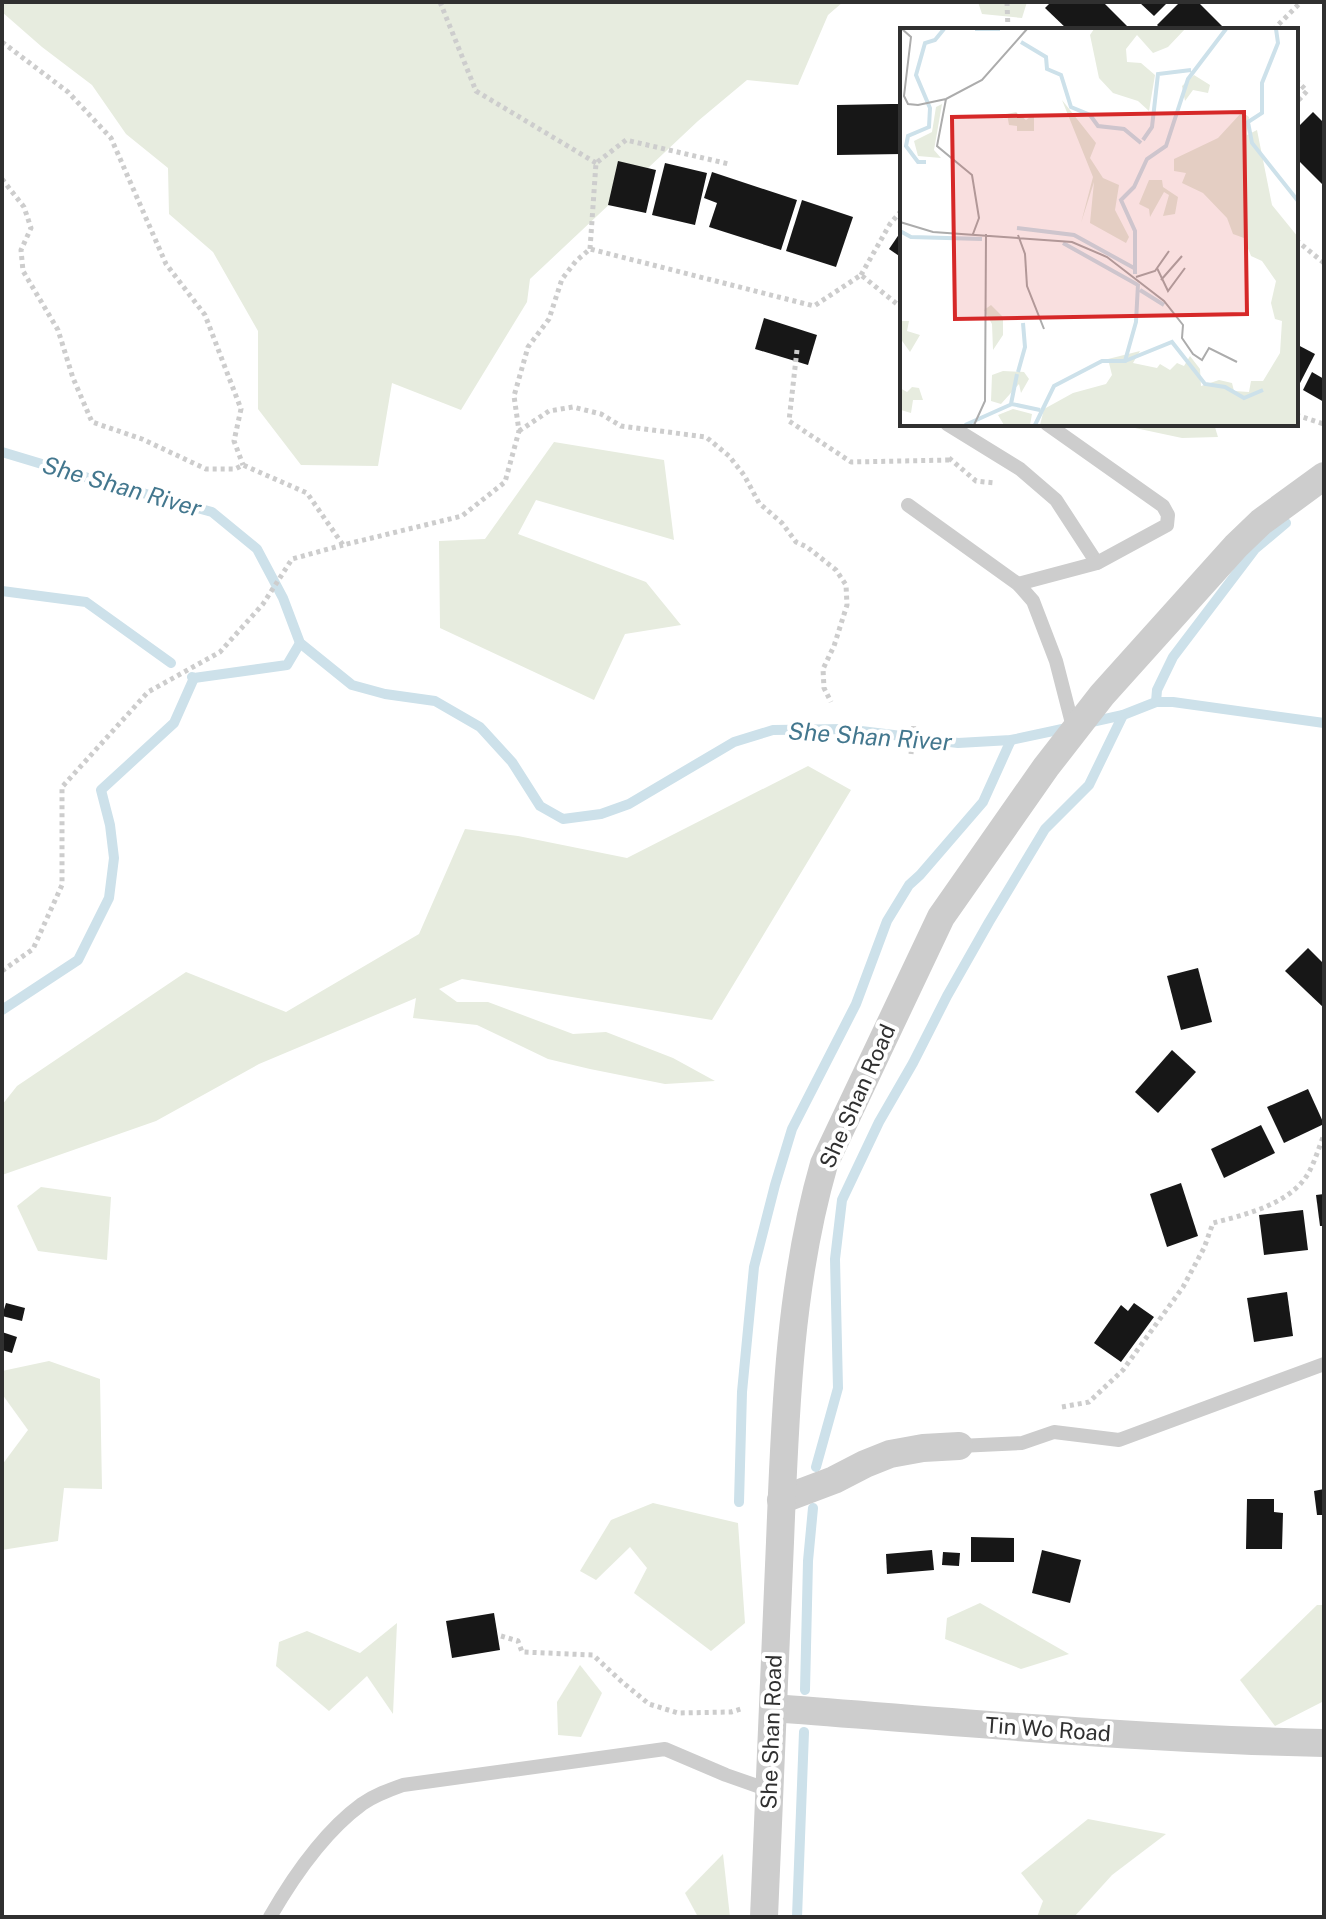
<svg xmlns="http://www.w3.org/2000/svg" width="1326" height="1919" viewBox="0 0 1326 1919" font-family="'Public Sans',sans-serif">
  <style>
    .green { fill: #e7ecdf }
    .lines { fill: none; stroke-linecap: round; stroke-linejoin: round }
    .stream { stroke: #cde1ea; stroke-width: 10 }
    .building { fill: #171717 }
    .path { stroke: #cdcdcd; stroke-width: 5; stroke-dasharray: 4 4; stroke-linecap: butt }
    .lane { stroke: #cdcdcd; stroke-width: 14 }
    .street { stroke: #cdcdcd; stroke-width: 28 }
    .labels { text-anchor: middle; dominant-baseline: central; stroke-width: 8; stroke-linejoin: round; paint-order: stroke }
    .street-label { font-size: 22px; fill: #303030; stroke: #fff }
    .water-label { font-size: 24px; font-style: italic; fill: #43778e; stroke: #fff }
    .inset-river { fill: none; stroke: #cde1ea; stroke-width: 4 }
    .inset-road { fill: none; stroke: #acacac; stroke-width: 2 }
    .view { fill: #d62828; fill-opacity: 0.15; stroke: #d62828; stroke-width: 4 }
    .inset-edge { fill: none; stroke: #303030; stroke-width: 4 }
  </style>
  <rect width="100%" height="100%" fill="#fff"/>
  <g class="green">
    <path d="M3 2H843L828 15 798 85 747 80 698 121 530 279 527 302 461 410 392 383 378 466 301 465 258 409V331L213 252 169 214 168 168 126 134 92 85 42 47 2 12Z"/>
    <path d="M978 2H1027L1022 18 982 14Z"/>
    <path d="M1133 424H1214L1218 437 1182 438 1135 428Z"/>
    <path d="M554 442 664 460 674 540 536 500 518 534 646 582 681 625 625 634 594 700 440 628 439 541 485 539Z"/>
    <path d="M808 766 851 790 712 1020 462 979 439 989 457 1002H488L573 1034 606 1032 673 1058 715 1081 665 1084 590 1069 548 1059 477 1025 413 1018 416 998 259 1064 156 1121 2 1175V1105L17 1086 186 972 286 1012 419 934 465 829 518 836 627 858Z"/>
    <path d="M41 1187 111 1197 107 1260 38 1251 17 1206Z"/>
    <path d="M49 1361 100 1379 102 1489 64 1488 58 1541 2 1550V1465L28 1430 2 1394V1371Z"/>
    <path d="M653 1503 738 1523 745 1623 711 1651 634 1593 647 1568 630 1547 596 1580 580 1571 611 1520Z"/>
    <path d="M980 1603 1069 1654 1021 1669 945 1639 947 1618Z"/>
    <path d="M1317 1605H1324V1701L1275 1726 1240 1680Z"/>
    <path d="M397 1623 393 1714 367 1676 329 1711 276 1666 279 1642 307 1631 360 1653Z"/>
    <path d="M580 1665 602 1693 581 1737 558 1735 557 1702Z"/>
    <path d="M1088 1819 1166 1834 1112 1875 1074 1917H1037L1043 1901 1021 1873Z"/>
    <path d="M723 1854 730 1917H698L685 1893Z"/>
  </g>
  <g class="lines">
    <g class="stream">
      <path d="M2 452 95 480 212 512 257 549 283 598 300 643 352 685 385 694 435 701 480 727 512 762 540 806 563 819 601 814 629 804 734 742 773 730 845 729 958 743 1011 740 1067 728"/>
      <path d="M2 591 86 602 171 663"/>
      <path d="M192 677 194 678 287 665 300 643"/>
      <path d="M1156 702 1157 690 1173 657 1255 549 1286 523"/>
      <path d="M1087 723 1123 715 1156 702H1173L1324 723"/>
      <path d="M2 1010 78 960 109 898 114 858 110 825 101 790 174 723 194 678"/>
      <path d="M816 1467 838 1388 835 1259 842 1200 879 1122 913 1063 947 996 989 922 1045 829 1089 785 1123 715"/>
      <path d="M739 1502 742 1392 754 1267 775 1185 792 1129 856 1004 887 921 909 885 920 875 983 802 1011 740"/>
      <path d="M805 1690 808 1561 813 1508"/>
      <path d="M797 1917 804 1732"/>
    </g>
  </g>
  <g class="building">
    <path d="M1051 2H1103L1131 30H1068L1045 8Z"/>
    <path d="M1139 2H1168L1154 16Z"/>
    <path d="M1180 2H1198L1226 30H1162L1157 25Z"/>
    <path d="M891 104H902V154L837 155V105Z"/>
    <path d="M1313 112 1324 123V186L1296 158V129Z"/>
    <path d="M618 161 656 170 646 213 608 205Z"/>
    <path d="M665 163 707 173 695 225 652 215Z"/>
    <path d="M712 172 797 200 781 250 709 227 717 203 704 198Z"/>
    <path d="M802 200 853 217 836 267 786 251Z"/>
    <path d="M902 230V258L889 249Z"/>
    <path d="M764 318 817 335 808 365 755 349Z"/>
    <path d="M1296 344 1315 354 1298 387 1296 386Z"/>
    <path d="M1312 372 1324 379V402L1303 390Z"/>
    <path d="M1308 948 1324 964V1008L1285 971Z"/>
    <path d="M1198 968 1212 1022 1181 1030 1167 976Z"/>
    <path d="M1172 1050 1196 1072 1158 1113 1135 1092Z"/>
    <path d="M1308 1089 1324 1124 1284 1143 1267 1107Z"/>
    <path d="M1261 1125 1275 1153 1224 1178 1211 1149Z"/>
    <path d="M1181 1183 1198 1236 1167 1247 1150 1194Z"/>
    <path d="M1324 1194V1226H1320L1316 1195Z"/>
    <path d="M1303 1210 1308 1250 1264 1255 1259 1215Z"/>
    <path d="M1287 1292 1293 1336 1254 1342 1247 1298Z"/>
    <path d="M6 1303 25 1308 22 1321 2 1316Z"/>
    <path d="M1134 1303 1154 1317 1121 1362 1094 1343 1121 1305 1128 1311Z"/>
    <path d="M2 1332 17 1337 12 1353 2 1350Z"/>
    <path d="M1324 1489V1515H1317L1314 1491Z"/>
    <path d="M1247 1499H1274V1512L1283 1513 1282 1549H1246Z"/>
    <path d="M971 1537 1014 1538V1562H971Z"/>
    <path d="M932 1550 934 1570 887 1574 886 1554Z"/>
    <path d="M1042 1550 1081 1560 1070 1603 1032 1593Z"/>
    <path d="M943 1552 960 1553 959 1566 942 1565Z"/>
    <path d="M494 1613 500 1650 452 1658 446 1621Z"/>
  </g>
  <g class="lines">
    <g class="path">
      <path d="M440 2 476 91 596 163"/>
      <path d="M1007 2 1008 30"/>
      <path d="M1273 30 1301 2"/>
      <path d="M2 42 68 92 111 138 166 264 205 315 241 409 234 441 243 465"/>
      <path d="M1296 80 1307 91 1296 103"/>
      <path d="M2 179 24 207 31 228 21 250 23 271 58 330 73 378 92 422 142 439 206 469H235L243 465 307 493 343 545 462 516 505 482 519 431 514 396 528 347 549 319 562 279 576 261 590 249 814 306 861 275 902 308"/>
      <path d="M1296 240 1324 263"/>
      <path d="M590 249 596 163 626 140 729 164"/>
      <path d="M861 275 890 224 902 210"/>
      <path d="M797 350 789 421 851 462 950 460"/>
      <path d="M1296 415 1324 424"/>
      <path d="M519 431 549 411 573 407 601 414 621 426 706 437 729 456 744 475 759 503 782 523 796 542 807 547 836 570 846 585 847 605 834 646 823 669 824 688 831 702"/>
      <path d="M949 458 976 481 995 483"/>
      <path d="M911 754 914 723"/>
      <path d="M2 971 33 949 62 885V787L148 692 220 652 263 604 292 559 343 545"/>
      <path d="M1062 1407 1089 1402 1123 1370 1183 1287 1204 1248 1213 1223C1244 1215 1282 1206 1303 1181 1313 1169 1318 1149 1324 1135"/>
      <path d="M501 1636 518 1641 522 1652 593 1655 621 1681 649 1704 678 1713 731 1712 741 1709"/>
    </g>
    <g class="lane">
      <path d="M947 424 1020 469 1056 500 1097 563"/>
      <path d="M908 505 1018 584 1033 601 1056 661 1074 731"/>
      <path d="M1018 584 1097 563 1167 525 1168 515 1163 506 1047 424"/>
      <path d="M959 1446 1022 1443 1054 1432 1119 1440 1324 1364"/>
      <path d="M270 1917C293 1877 325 1831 362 1804 375 1795 389 1790 403 1785L665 1749 726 1775 769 1790"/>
    </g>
    <g class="street">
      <path d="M781 1500 834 1480 865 1464 890 1454 923 1448 959 1446"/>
      <path d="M773 1708C956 1722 1140 1739 1324 1743"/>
      <path d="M764 1917C769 1792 774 1667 780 1542 785 1416 789 1285 824 1164L941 917 1046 767 1102 695 1236 546 1261 522 1324 476"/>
    </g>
  </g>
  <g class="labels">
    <g class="street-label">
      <text transform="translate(857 1096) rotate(-66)">She Shan Road</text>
      <text transform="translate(1048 1729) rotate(4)">Tin Wo Road</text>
      <text transform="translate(771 1732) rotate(-88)">She Shan Road</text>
    </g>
    <g class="water-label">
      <text transform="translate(122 486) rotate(16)">She Shan River</text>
      <text transform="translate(870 736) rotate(4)">She Shan River</text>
    </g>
  </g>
  <g transform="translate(900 28)">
    <rect width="398" height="398" fill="#fff"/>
    <path d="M194 1H285L268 19 253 25 237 7 226 21 227 34 241 35 255 47 249 83 238 73 213 65 199 50 190 7ZM294 47 310 57 308 65 293 62 285 73 282 58ZM162 72 196 115 190 130 203 150 219 157 215 182 229 209 226 215 190 195 194 154 181 195 193 149ZM42 76 34 122 41 130 18 128 14 113 32 104 36 79ZM116 84 126 92 134 86V103H117V98L109 97 107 86ZM342 84 349 89 347 107 357 102 372 177 398 209V397H140L144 381 173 365 206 356 212 347 208 331 240 323 233 335 257 340 260 336 270 342 277 335 284 338 290 328 300 341 301 358 319 352 332 355 334 363 349 364 351 353H363L380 325 382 293 375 291 371 275 376 253 362 233 351 228 344 210 333 206 327 190 303 165 282 155 286 145 274 143V131L318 110ZM249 152H262L263 159 278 169 275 186 263 188 269 167 264 164 250 189 249 181 239 176ZM91 277 103 289V307L93 322 92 296 84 282ZM0 289 1 293H9L7 303 20 307 10 324 0 310ZM103 343 124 344 129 351 121 365 119 356 101 376 91 373 92 347ZM12 359 19 360 23 372H13L11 385 1 382 0 360 7 364ZM113 381 132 386 130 397H104L98 387Z" fill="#e7ecdf"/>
    <path class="inset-river" d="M75 1H100M376 1 378 15 362 55V85L348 94 352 115 398 173M121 14 146 29 147 41 161 47 171 79 190 87 198 98 224 101 241 115M243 112 252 99 258 46 291 42M26 134H18L6 118 8 108 29 99 30 80 16 47 25 15 35 12 44 1M117 200 174 207 234 240M0 203 11 209 82 211M163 215 238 257M235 246V203L221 172 234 159 247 131 266 118 288 51 326 1M240 262 264 277M225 333 272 314 305 356 325 359 344 370 363 362M118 344 125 319 123 295M111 376 117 346M65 397 112 376 140 382M135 397 154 358 202 333H225L236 294 238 256"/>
    <path class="inset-road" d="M2 1 11 9 4 68 8 76 18 77 46 71 82 52 127 1M46 71 37 118 72 147 79 190 73 206M0 194 33 204 172 214 207 229 264 273 283 297 282 310 293 326 302 332 309 320 337 334M118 207 125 226 127 258 144 301M257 240 268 263 285 240M236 249 255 243 269 223M261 252 282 228M74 397 85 373 86 206"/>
    <path class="view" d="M344 84 347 286 55 291 52 89Z"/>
    <rect width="398" height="398" class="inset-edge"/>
  </g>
  <rect width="1326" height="1919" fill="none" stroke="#303030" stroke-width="8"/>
</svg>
